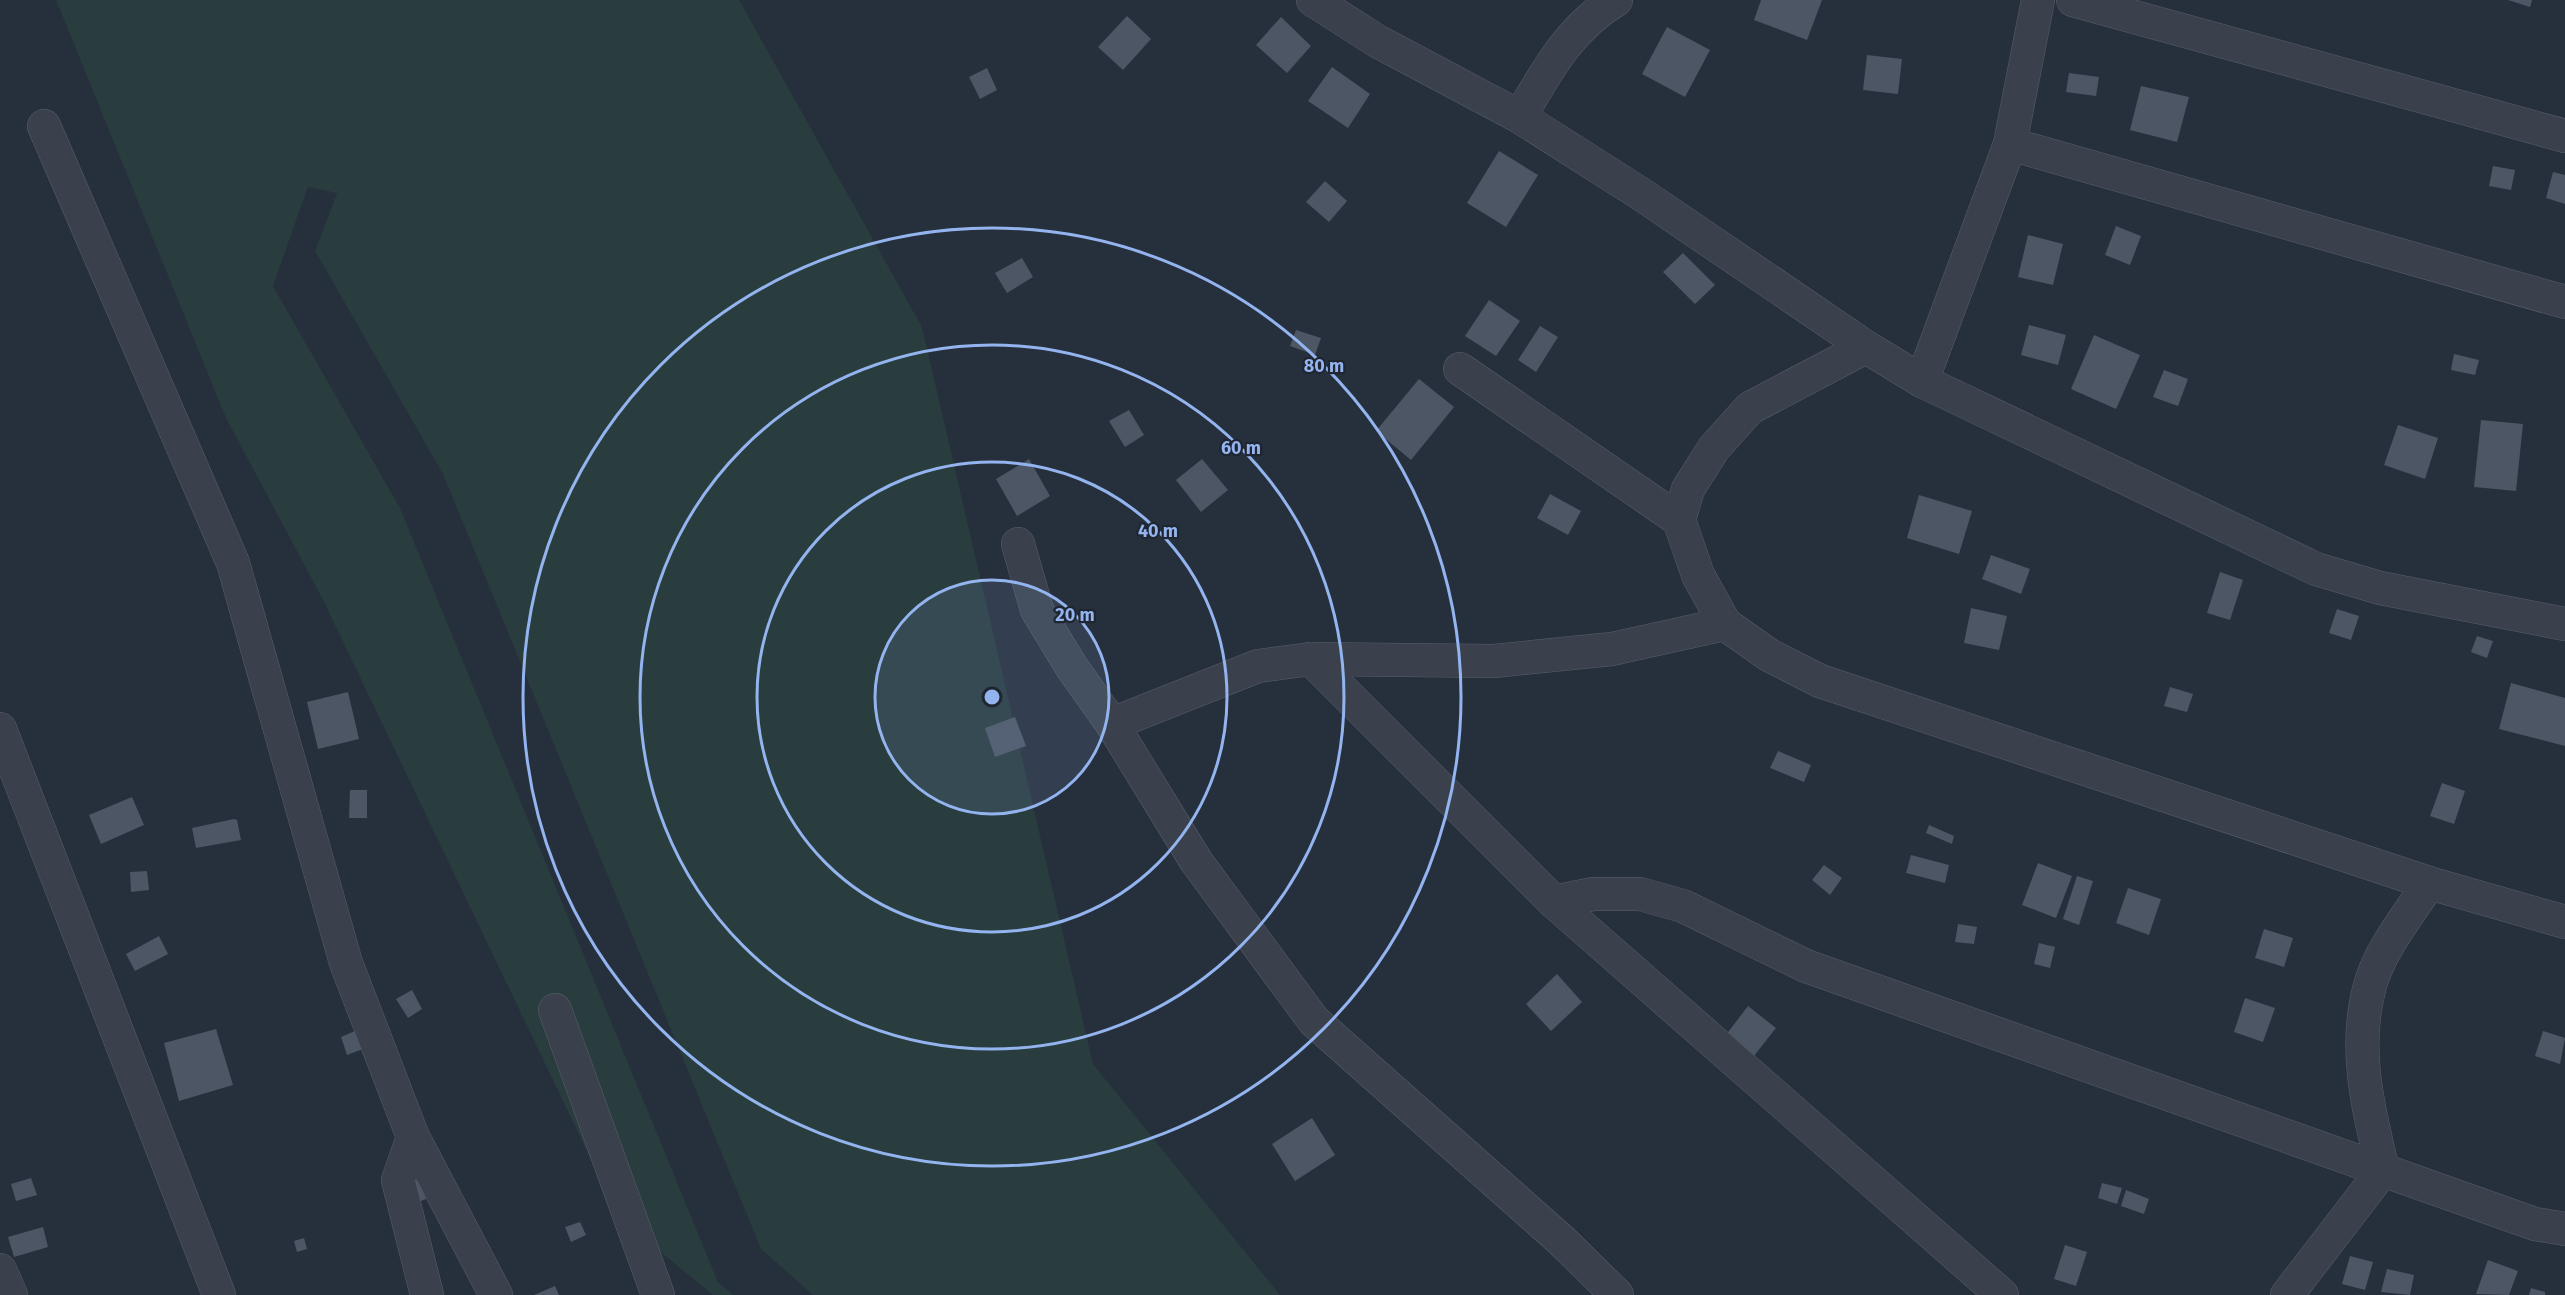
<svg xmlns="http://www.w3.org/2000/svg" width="2565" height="1295" viewBox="0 0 2565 1295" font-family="'Fira Sans',sans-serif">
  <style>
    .green { fill: #293c3e }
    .building { fill: #4d5665 }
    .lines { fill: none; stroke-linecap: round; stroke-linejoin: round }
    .street-casing { stroke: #585f6a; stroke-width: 34 }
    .street { stroke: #3a414c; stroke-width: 33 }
    .ring { fill: none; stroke: #93b4ef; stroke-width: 3 }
    .centre { fill: #93b4ef; stroke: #1f2631; stroke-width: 3 }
    .ring-label { font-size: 18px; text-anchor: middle; font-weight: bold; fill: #93b4ef; stroke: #1f2631; stroke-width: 4.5; stroke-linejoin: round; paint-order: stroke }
  </style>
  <rect width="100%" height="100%" fill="#262f3c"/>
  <path class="green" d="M56 0H739L922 327 1093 1064 1280 1295H813L761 1249 443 474 315 251 337 193 308 187 273 286 400 508 718 1282 733 1295H713L619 1218 323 600 226 418Z"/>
  <g class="building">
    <path d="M1761 0H1822L1807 40 1754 20Z"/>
    <path d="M2508 0H2532L2530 7Z"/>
    <path d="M1127 16 1151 39 1123 70 1098 47Z"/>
    <path d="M1281 17 1311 46 1287 73 1256 45Z"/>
    <path d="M1667 27 1710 50 1685 97 1642 74Z"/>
    <path d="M1867 55 1902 59 1898 94 1863 90Z"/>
    <path d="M1332 67 1370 94 1348 128 1308 101Z"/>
    <path d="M987 68 997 90 980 99 969 77Z"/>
    <path d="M2069 73 2099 77 2096 96 2066 92Z"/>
    <path d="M2141 86 2189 97 2177 142 2130 130Z"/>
    <path d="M1499 151 1538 175 1506 227 1467 203Z"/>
    <path d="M2493 166 2515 170 2511 190 2489 186Z"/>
    <path d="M2553 172 2565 175V204L2546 198Z"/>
    <path d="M1325 181 1347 201 1329 222 1306 202Z"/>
    <path d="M2116 226 2141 236 2130 265 2105 255Z"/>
    <path d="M2028 235 2063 244 2053 285 2018 277Z"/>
    <path d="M1683 253 1715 285 1695 304 1663 272Z"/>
    <path d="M1022 258 1033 277 1007 293 995 273Z"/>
    <path d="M1489 300 1520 321 1496 356 1465 336Z"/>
    <path d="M2029 325 2066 335 2058 365 2021 355Z"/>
    <path d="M1540 326 1558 337 1536 372 1518 360Z"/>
    <path d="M1296 330 1321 338 1315 355 1290 346Z"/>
    <path d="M2094 335 2140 355 2116 409 2071 389Z"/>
    <path d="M2454 354 2479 360 2475 375 2451 370Z"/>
    <path d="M2164 370 2188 379 2178 406 2153 397Z"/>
    <path d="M1419 379 1454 407 1411 460 1376 431Z"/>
    <path d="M1129 410 1144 435 1125 447 1109 421Z"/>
    <path d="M2481 420 2523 424 2516 491 2474 487Z"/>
    <path d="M2398 425 2438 438 2425 479 2384 465Z"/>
    <path d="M1029 459 1050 496 1017 516 996 479Z"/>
    <path d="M1202 459 1228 490 1201 512 1176 480Z"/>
    <path d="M1550 494 1581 511 1568 535 1537 518Z"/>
    <path d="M1919 495 1972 511 1959 554 1907 538Z"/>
    <path d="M1991 555 2030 569 2021 594 1982 579Z"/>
    <path d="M2220 572 2243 580 2230 620 2207 613Z"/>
    <path d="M1971 608 2007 616 1999 650 1964 643Z"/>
    <path d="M2337 609 2359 616 2351 640 2329 633Z"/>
    <path d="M2477 636 2493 641 2487 658 2471 652Z"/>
    <path d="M2511 683 2565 698V746L2499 729Z"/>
    <path d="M2170 687 2193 694 2187 712 2164 706Z"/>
    <path d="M348 692 359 739 318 749 307 702Z"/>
    <path d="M1015 717 1026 746 995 757 985 728Z"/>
    <path d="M1778 751 1811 765 1804 782 1770 768Z"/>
    <path d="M2442 783 2465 791 2454 824 2430 816Z"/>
    <path d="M350 790H367V818H349Z"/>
    <path d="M132 797 144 825 101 844 89 815Z"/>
    <path d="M234 819 237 820 241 840 196 848 192 828Z"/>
    <path d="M1929 825 1954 836 1952 844 1926 833Z"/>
    <path d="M1911 855 1949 865 1945 883 1906 873Z"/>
    <path d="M2038 863 2072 876 2056 918 2022 905Z"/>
    <path d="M1824 865 1842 878 1830 895 1812 880Z"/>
    <path d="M147 871 149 890 131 892 130 872Z"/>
    <path d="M2077 876 2093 881 2079 925 2063 919Z"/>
    <path d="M2128 888 2161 899 2149 935 2116 923Z"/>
    <path d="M1958 924 1977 927 1974 944 1955 942Z"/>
    <path d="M2264 929 2293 938 2284 967 2255 958Z"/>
    <path d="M159 936 168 954 135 971 126 954Z"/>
    <path d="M2039 943 2055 947 2050 968 2034 964Z"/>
    <path d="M1557 974 1582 1002 1551 1031 1526 1004Z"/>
    <path d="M412 990 422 1009 408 1018 396 999Z"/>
    <path d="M2245 998 2275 1008 2263 1042 2234 1032Z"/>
    <path d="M1748 1006 1776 1028 1750 1061 1722 1040Z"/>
    <path d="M216 1029 233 1085 179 1101 164 1043Z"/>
    <path d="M355 1031 363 1049 347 1055 341 1037Z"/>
    <path d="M2543 1031 2565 1038 2560 1064 2535 1056Z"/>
    <path d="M1312 1118 1335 1155 1295 1181 1272 1144Z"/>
    <path d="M31 1178 37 1195 16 1201 11 1184Z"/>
    <path d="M418 1180 426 1199 413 1204 406 1185Z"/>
    <path d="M2102 1183 2122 1188 2117 1204 2098 1198Z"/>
    <path d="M2126 1190 2149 1199 2144 1214 2121 1206Z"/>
    <path d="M580 1222 586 1235 571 1242 565 1227Z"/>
    <path d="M43 1227 48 1247 14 1257 8 1237Z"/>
    <path d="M304 1238 307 1249 297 1252 294 1241Z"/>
    <path d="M2065 1245 2087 1252 2076 1286 2054 1279Z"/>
    <path d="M2350 1256 2373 1262 2365 1290 2342 1284Z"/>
    <path d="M2488 1260 2518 1271 2509 1295 2476 1294Z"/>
    <path d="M2387 1269 2414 1275 2410 1295 2381 1292Z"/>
    <path d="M555 1286 559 1295H534Z"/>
    <path d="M2531 1288 2545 1292V1295H2529Z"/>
  </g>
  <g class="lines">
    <g class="street-casing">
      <g id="street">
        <path d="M1313 0 1377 41 1520 117 1641 194 1866 347 1922 381 2316 569 2380 588 2565 624"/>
        <path d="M2073 0 2565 136"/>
        <path d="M1520 117C1546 72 1570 27 1616 0"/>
        <path d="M44 126 233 563 346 963 413 1137 496 1295"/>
        <path d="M2010 144 2565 302"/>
        <path d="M1460 369 1679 520 1698 575 1725 624 1769 655 1820 681 2429 883 2565 922"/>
        <path d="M1922 381 2010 144 2038 0"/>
        <path d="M1679 520 1688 489 1714 448 1750 408 1866 347"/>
        <path d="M1018 544 1037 610 1071 666 1112 724 1196 861 1314 1021 1561 1240 1617 1295"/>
        <path d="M1311 659 1554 902 2002 1295"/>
        <path d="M1112 724 1258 666 1311 659 1494 661 1612 649 1725 624"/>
        <path d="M0 729 219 1295"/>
        <path d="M1554 902 1593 894H1640L1683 906 1806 966 2535 1224 2565 1229"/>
        <path d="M555 1010 658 1295"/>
        <path d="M413 1137 398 1180 427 1295"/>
        <path d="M0 1270 11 1295"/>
        <path d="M2287 1295 2383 1170C2368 1108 2352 1046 2371 982 2382 947 2409 914 2429 883"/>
      </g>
    </g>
    <use href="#street" class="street"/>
  </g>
  <circle cx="992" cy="697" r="117" fill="#93b4ef" fill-opacity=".12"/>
  <g class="ring">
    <circle cx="992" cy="697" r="117"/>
    <circle cx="992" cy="697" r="235"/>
    <circle cx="992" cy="697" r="352"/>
    <circle cx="992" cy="697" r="469"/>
  </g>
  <circle cx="992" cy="697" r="9" class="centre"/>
  <g class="ring-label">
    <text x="1324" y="372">80 m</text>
    <text x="1241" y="454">60 m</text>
    <text x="1158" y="537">40 m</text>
    <text x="1075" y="621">20 m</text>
  </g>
</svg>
